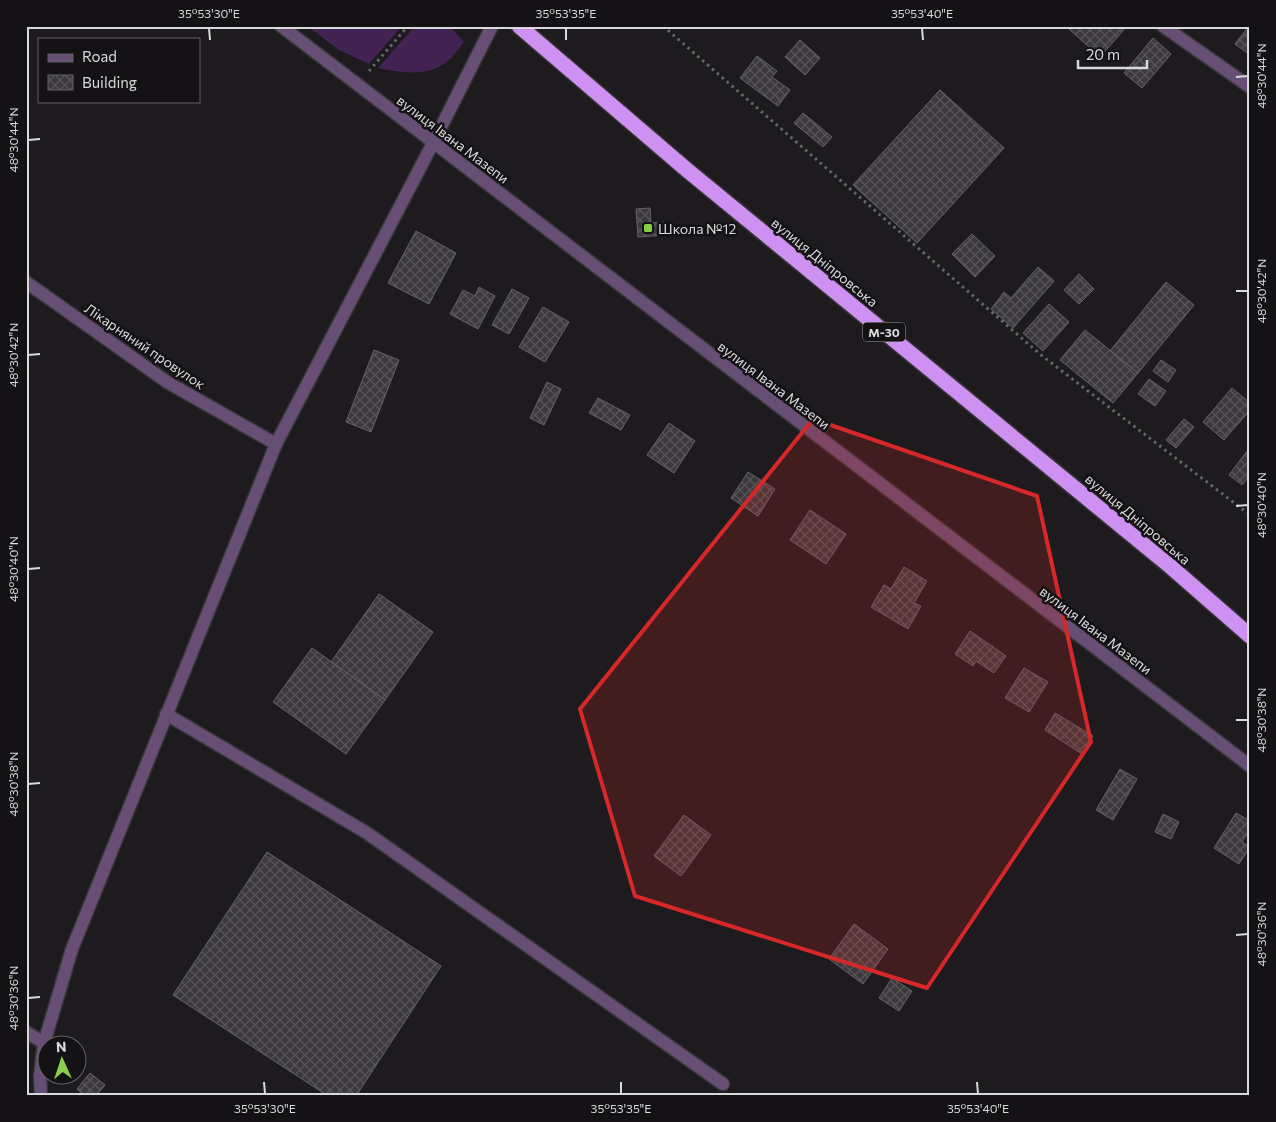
<svg xmlns="http://www.w3.org/2000/svg" width="1276" height="1122" viewBox="0 0 1276 1122" font-family="Commissioner,sans-serif">
  <style>
    .grass { fill: #422353 }
    .building { fill: url(#building-cross-hatch); stroke: #656367 }
    .lines { fill: none; stroke-linecap: round; stroke-linejoin: round }
    .minor-casing { stroke: #373538; stroke-width: 15 }
    .highway-casing { stroke: #373538; stroke-width: 18 }
    .path { stroke: #676668; stroke-width: 3; stroke-dasharray: 2.5 4; stroke-linecap: butt }
    .minor { stroke: #664e74; stroke-width: 12 }
    .highway { stroke: #ce90f1; stroke-width: 15 }
    .marked { fill: #d62828; fill-opacity: 0.2; stroke: #d62828; stroke-width: 4; stroke-linejoin: round }
    .ticks { fill: none; stroke: #d9d8da; stroke-width: 2 }
    .poi-dot { fill: #89ce48; stroke: #141215; stroke-width: 2 }
    .labels { text-anchor: middle; dominant-baseline: central; stroke-width: 5; stroke-linejoin: round; paint-order: stroke }
    .shield { fill: #141215; stroke: #9e9d9f; stroke-width: 1 }
    .shield-label { font-size: 12px; font-weight: bold; fill: #d9d8da }
    .street-label { font-size: 14px; fill: #d9d8da; stroke: #141215 }
    .poi-label { font-size: 14px; fill: #d9d8da; stroke: #141215; text-anchor: start }
    .neatline { fill: none; stroke: #d9d8da; stroke-width: 2 }
    .ticks-label { font-size: 12px; text-anchor: middle; fill: #d9d8da }
  </style>
  <defs>
    <pattern id="building-cross-hatch" width="8" height="8" patternUnits="userSpaceOnUse" patternTransform="scale(1.25)"><rect width="8" height="8" fill="#3b393d"/><path d="M0 0l8 8M0 8l8-8" fill="none" stroke="#575558"/></pattern>
  </defs>
  <rect width="100%" height="100%" fill="#1d1b1e"/>
  <g class="grass">
    <path d="M307 26H402L369 64 339 50Z"/>
    <path d="M415 26H449L464 42C460 47 456 53 451 58 431 78 403 73 378 68Z"/>
  </g>
  <g class="building">
    <path d="M1071 26H1127L1100 57 1069 29Z"/>
    <path d="M1249 26H1250V55L1235 44Z"/>
    <path d="M1153 38 1171 54 1142 88 1124 73Z"/>
    <path d="M800 40 820 58 805 75 785 57Z"/>
    <path d="M757 56 777 71 772 77 790 90 778 106 740 78Z"/>
    <path d="M940 90 1004 148 917 243 853 185Z"/>
    <path d="M803 113 832 137 823 147 794 123Z"/>
    <path d="M650 208 651 223 665 222 666 235 638 237 636 209Z"/>
    <path d="M416 231 456 253 429 304 388 283Z"/>
    <path d="M972 234 995 256 975 277 952 254Z"/>
    <path d="M1038 267 1054 281 1013 328 991 309 1004 292 1011 298Z"/>
    <path d="M1079 274 1094 289 1079 304 1064 290Z"/>
    <path d="M1166 282 1194 305 1138 373 1110 351Z"/>
    <path d="M479 287 495 296 478 329 450 314 463 290 475 296Z"/>
    <path d="M512 289 529 298 509 334 492 325Z"/>
    <path d="M1049 304 1069 322 1043 351 1023 333Z"/>
    <path d="M543 307 569 322 545 362 519 347Z"/>
    <path d="M1085 330 1138 373 1113 403 1060 360Z"/>
    <path d="M374 350 399 360 371 432 346 422Z"/>
    <path d="M1161 360 1176 370 1168 382 1153 371Z"/>
    <path d="M1149 379 1166 391 1155 406 1138 394Z"/>
    <path d="M547 382 561 389 544 425 530 418Z"/>
    <path d="M1232 388 1250 403V410L1224 440 1203 422Z"/>
    <path d="M598 398 630 415 621 430 589 413Z"/>
    <path d="M1184 419 1194 427 1176 448 1166 440Z"/>
    <path d="M669 423 695 441 674 473 647 455Z"/>
    <path d="M1248 450 1250 451V475L1242 485 1229 475Z"/>
    <path d="M748 472 775 489 758 516 731 498Z"/>
    <path d="M810 510 846 534 826 564 790 540Z"/>
    <path d="M904 567 927 581 914 603 921 606 908 629 871 607 884 585 891 589Z"/>
    <path d="M379 594 433 632 385 700 331 662Z"/>
    <path d="M970 631 1006 656 994 673 976 661 973 666 955 654Z"/>
    <path d="M312 648 385 700 346 754 273 702Z"/>
    <path d="M1024 668 1048 682 1029 712 1005 698Z"/>
    <path d="M1055 713 1093 736 1082 754 1045 730Z"/>
    <path d="M1120 769 1137 779 1113 820 1096 810Z"/>
    <path d="M1236 813 1250 821V830L1242 842 1250 847 1239 864 1214 848Z"/>
    <path d="M1163 814 1179 822 1171 839 1155 832Z"/>
    <path d="M684 815 711 835 681 876 654 856Z"/>
    <path d="M267 852 441 966 356 1096H328L173 995Z"/>
    <path d="M854 924 888 949 863 984 829 959Z"/>
    <path d="M892 978 912 991 899 1011 879 998Z"/>
    <path d="M90 1073 105 1085 96 1096H85L77 1089Z"/>
  </g>
  <g class="lines">
    <g class="minor-casing">
      <g id="minor">
        <path d="M281 26 1250 766"/>
        <path d="M1163 26 1250 87"/>
        <path d="M26 282 167 382 276 444"/>
        <path d="M166 714 367 833 723 1084"/>
        <path d="M26 1032 44 1043"/>
        <path d="M41 1096 40 1076 44 1043 72 949 276 444 433 143 492 26"/>
      </g>
    </g>
    <g class="highway-casing">
      <path id="highway" d="M519 26 687 170 1171 567 1250 636"/>
    </g>
    <g class="path">
      <path d="M663 26 1041 355 1250 515"/>
      <path d="M369 71 408 26"/>
    </g>
    <use href="#minor" class="minor"/>
    <use href="#highway" class="highway"/>
  </g>
  <path class="marked" d="M813 419 1037 496 1091 742 927 988 635 896 580 709Z"/>
  <path class="ticks" d="M209 28 210 40M566 28V40M922 28 923 40M1236 77 1248 76M28 140 40 139M1236 291H1248M28 355 40 354M1236 506 1248 505M28 569 40 568M1236 720H1248M28 784 40 783M1236 935 1248 934M28 998 40 997M264 1082 265 1094M621 1082V1094M977 1082 978 1094"/>
  <rect class="poi-dot" x="643" y="223" width="10" height="10" rx="2.5"/>
  <g class="labels">
    <rect class="shield" x="863" y="322.5" width="42" height="19" rx="4"/>
    <g class="shield-label">
      <text x="884" y="332">М-30</text>
    </g>
    <g class="street-label">
      <text transform="translate(453 139) rotate(37)">вулиця Івана Мазепи</text>
      <text transform="translate(825 262) rotate(39)">вулиця Дніпровська</text>
      <text transform="translate(145 346) rotate(34)">Лікарняний провулок</text>
      <text transform="translate(774 385) rotate(37)">вулиця Івана Мазепи</text>
      <text transform="translate(1138 519) rotate(40)">вулиця Дніпровська</text>
      <text transform="translate(1096 630) rotate(37)">вулиця Івана Мазепи</text>
    </g>
    <g class="poi-label">
      <text x="658" y="228">Школа №12</text>
    </g>
  </g>
  <rect width="1276" height="1122" fill="none" stroke="#141215" stroke-width="55"/>
  <rect x="38" y="38" width="162" height="65" fill="#141215" stroke="#636164"/>
  <rect x="48" y="54" width="25" height="8" fill="#664e74" stroke="#636164"/>
  <text x="82" y="62" font-size="15" fill="#d9d8da">Road</text>
  <rect x="48" y="75" width="25" height="15" fill="url(#building-cross-hatch)" stroke="#636164"/>
  <text x="82" y="88" font-size="15" fill="#d9d8da">Building</text>
  <g transform="translate(62 1060) rotate(357)"><circle r="24" fill="#141215" stroke="#636164"/>
  <path d="M0-4L9 19L0 12L-9 19Z" fill="#89ce48"/>
  <text y="-8" font-size="14" font-weight="bold" text-anchor="middle" fill="#d9d8da">N</text>
  </g>
  <path d="M1078 60v8h69v-8" fill="none" stroke="#d9d8da" stroke-width="2.5"/>
  <text x="1086" y="60" font-size="15" fill="#d9d8da" stroke="#141215" stroke-width="4" paint-order="stroke">20 m</text>
  <rect x="28" y="28" width="1220" height="1066" class="neatline"/>
  <g class="ticks-label">
    <text x="209" y="18">35°53'30"E</text>
    <text x="566" y="18">35°53'35"E</text>
    <text x="922" y="18">35°53'40"E</text>
    <text transform="translate(1262 76) rotate(-90)" y="4">48°30'44"N</text>
    <text transform="translate(14 140) rotate(-90)" y="4">48°30'44"N</text>
    <text transform="translate(1262 291) rotate(-90)" y="4">48°30'42"N</text>
    <text transform="translate(14 355) rotate(-90)" y="4">48°30'42"N</text>
    <text transform="translate(1262 505) rotate(-90)" y="4">48°30'40"N</text>
    <text transform="translate(14 569) rotate(-90)" y="4">48°30'40"N</text>
    <text transform="translate(1262 720) rotate(-90)" y="4">48°30'38"N</text>
    <text transform="translate(14 784) rotate(-90)" y="4">48°30'38"N</text>
    <text transform="translate(1262 934) rotate(-90)" y="4">48°30'36"N</text>
    <text transform="translate(14 998) rotate(-90)" y="4">48°30'36"N</text>
    <text x="265" y="1113">35°53'30"E</text>
    <text x="621" y="1113">35°53'35"E</text>
    <text x="978" y="1113">35°53'40"E</text>
  </g>
</svg>
